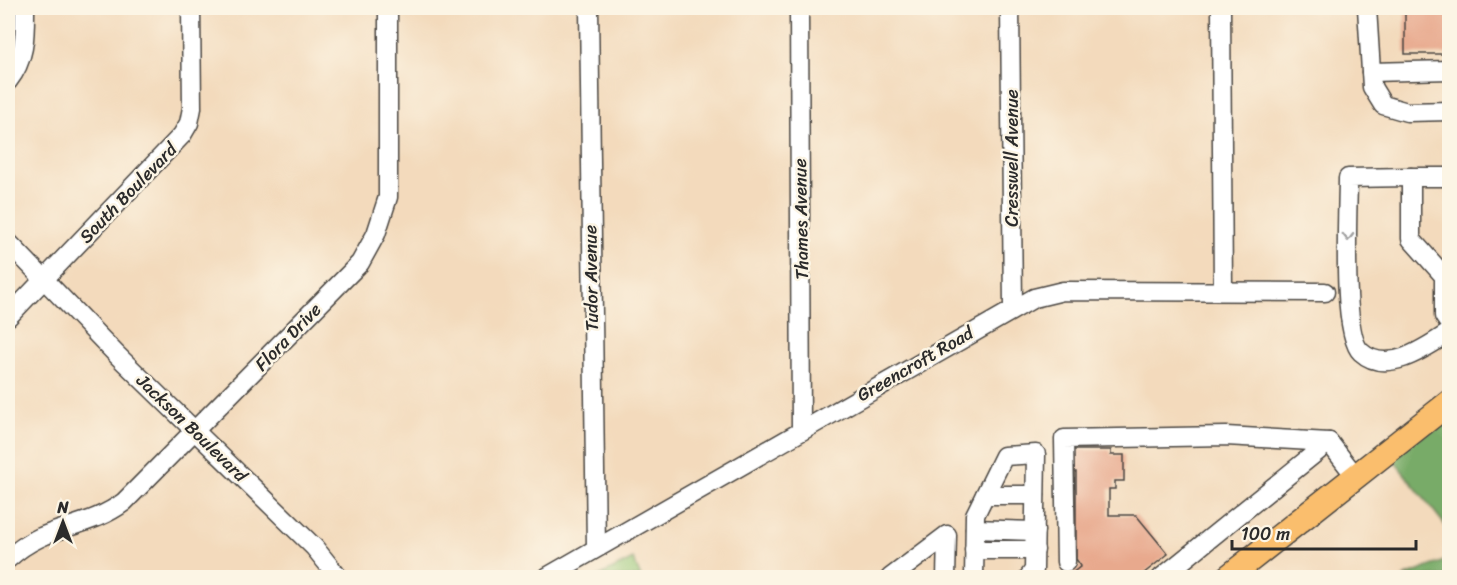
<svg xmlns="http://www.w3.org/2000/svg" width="1457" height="585" viewBox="0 0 1457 585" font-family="Sriracha,sans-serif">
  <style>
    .green { fill: #96c676; stroke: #607850; stroke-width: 1.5 }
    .forest { fill: #78ab67; stroke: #526b49; stroke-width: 1.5 }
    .building { fill: #e8a98d }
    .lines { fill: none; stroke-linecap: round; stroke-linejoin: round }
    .minor-casing { stroke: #494541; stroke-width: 21 }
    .major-casing { stroke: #494541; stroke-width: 27 }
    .minor { stroke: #fff; stroke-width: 18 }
    .major { stroke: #fabe6d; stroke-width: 24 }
    .oneway { stroke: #a0a0a0 }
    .labels { text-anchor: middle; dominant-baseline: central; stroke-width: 5; stroke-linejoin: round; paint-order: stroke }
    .street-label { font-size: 18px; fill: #2b2b2b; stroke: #fcf5e5 }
  </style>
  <rect width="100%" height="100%" fill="#fcf5e5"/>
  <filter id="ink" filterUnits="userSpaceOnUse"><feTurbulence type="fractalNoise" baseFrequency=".0167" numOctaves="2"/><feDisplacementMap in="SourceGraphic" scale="12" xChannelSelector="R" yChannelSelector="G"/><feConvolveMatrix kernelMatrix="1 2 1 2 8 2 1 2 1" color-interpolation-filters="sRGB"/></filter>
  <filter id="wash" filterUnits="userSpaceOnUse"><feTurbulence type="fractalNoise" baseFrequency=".008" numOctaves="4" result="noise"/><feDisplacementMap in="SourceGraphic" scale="24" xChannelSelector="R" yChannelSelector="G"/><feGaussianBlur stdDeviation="1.35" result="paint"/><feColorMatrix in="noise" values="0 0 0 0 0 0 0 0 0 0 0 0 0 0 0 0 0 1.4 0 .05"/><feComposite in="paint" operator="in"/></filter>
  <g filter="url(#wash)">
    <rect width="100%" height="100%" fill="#f3dabc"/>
    <path class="green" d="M633 559 641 577H597Z"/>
    <g class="forest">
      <path d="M1449 402V530L1387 452Z"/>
      <path d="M1449 559V577H1403Z"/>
    </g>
    <g id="blocks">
      <g class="building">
        <rect x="1405" y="8" width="45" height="46"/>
        <path d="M1073 450H1111V455H1124V481H1115V489H1109V515H1136L1168 554 1138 578H1066L1081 566 1076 559V472H1073Z"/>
      </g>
    </g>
  </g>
  <g filter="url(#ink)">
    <use href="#blocks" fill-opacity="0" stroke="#494541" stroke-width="1.5"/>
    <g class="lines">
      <g class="minor-casing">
        <g id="minor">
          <path d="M589 8 596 548"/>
          <path d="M799 8 801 430"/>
          <path d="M1010 8 1013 308"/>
          <path d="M1221 8 1223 291"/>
          <path d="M1367 8 1372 87 1383 105 1407 112 1450 111"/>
          <path d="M1371 72 1450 70"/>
          <path d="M8 81C26 59 25 35 25 8"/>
          <path d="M1411 177 1348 178C1348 209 1341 334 1361 352 1387 376 1427 347 1450 332"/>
          <path d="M1450 177H1411V239L1444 276V316L1450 325"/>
          <path d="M8 242 117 355 314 547 339 578"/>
          <path d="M8 317 182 135 189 123 192 108 191 8"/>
          <path d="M985 495H1035"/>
          <path d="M975 529 1035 531"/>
          <path d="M974 550H1035"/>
          <path d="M8 559C46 523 85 531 124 502L360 263 376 234 388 197V8"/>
          <path d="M1066 562 1064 439 1226 436 1329 442 1356 477"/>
          <path d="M545 578 1034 298 1063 291 1325 292"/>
          <path d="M890 578 947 535 946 578"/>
          <path d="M974 578 975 515 1004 456 1036 454 1034 570 1028 578"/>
          <path d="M1161 578 1329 442"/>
        </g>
      </g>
      <g class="major-casing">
        <path id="major" d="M1227 578 1450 402"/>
      </g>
      <use href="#minor" class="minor"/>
      <use href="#major" class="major"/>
    </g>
    <defs><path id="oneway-chevron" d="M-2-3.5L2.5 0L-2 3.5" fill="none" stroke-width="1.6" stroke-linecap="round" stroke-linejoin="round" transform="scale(1.5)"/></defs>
    <use class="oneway" href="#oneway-chevron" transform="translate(1348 237) rotate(90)"/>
  </g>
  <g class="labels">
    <g class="street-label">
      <text transform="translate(1012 158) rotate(-90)">Cresswell Avenue</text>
      <text transform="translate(128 193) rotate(-46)">South Boulevard</text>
      <text transform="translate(801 219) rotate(-91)">Thames Avenue</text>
      <text transform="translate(591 278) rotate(-91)">Tudor Avenue</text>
      <text transform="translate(288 337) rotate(-46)">Flora Drive</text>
      <text transform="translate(915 364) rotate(-30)">Greencroft Road</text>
      <text transform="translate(192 428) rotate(44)">Jackson Boulevard</text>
    </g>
  </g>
  <rect width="1457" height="585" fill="none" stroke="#fcf5e5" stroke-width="30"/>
  <g transform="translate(63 522)" stroke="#fcf5e5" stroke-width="4.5" paint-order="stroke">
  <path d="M0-4.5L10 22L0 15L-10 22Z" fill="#2b2b2b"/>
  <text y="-9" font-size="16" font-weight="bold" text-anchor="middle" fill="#2b2b2b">N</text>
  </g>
  <path d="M1232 540v9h184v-9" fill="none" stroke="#2b2b2b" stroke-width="3"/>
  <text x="1241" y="540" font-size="18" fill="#2b2b2b" stroke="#fcf5e5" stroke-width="4.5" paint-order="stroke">100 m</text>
</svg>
